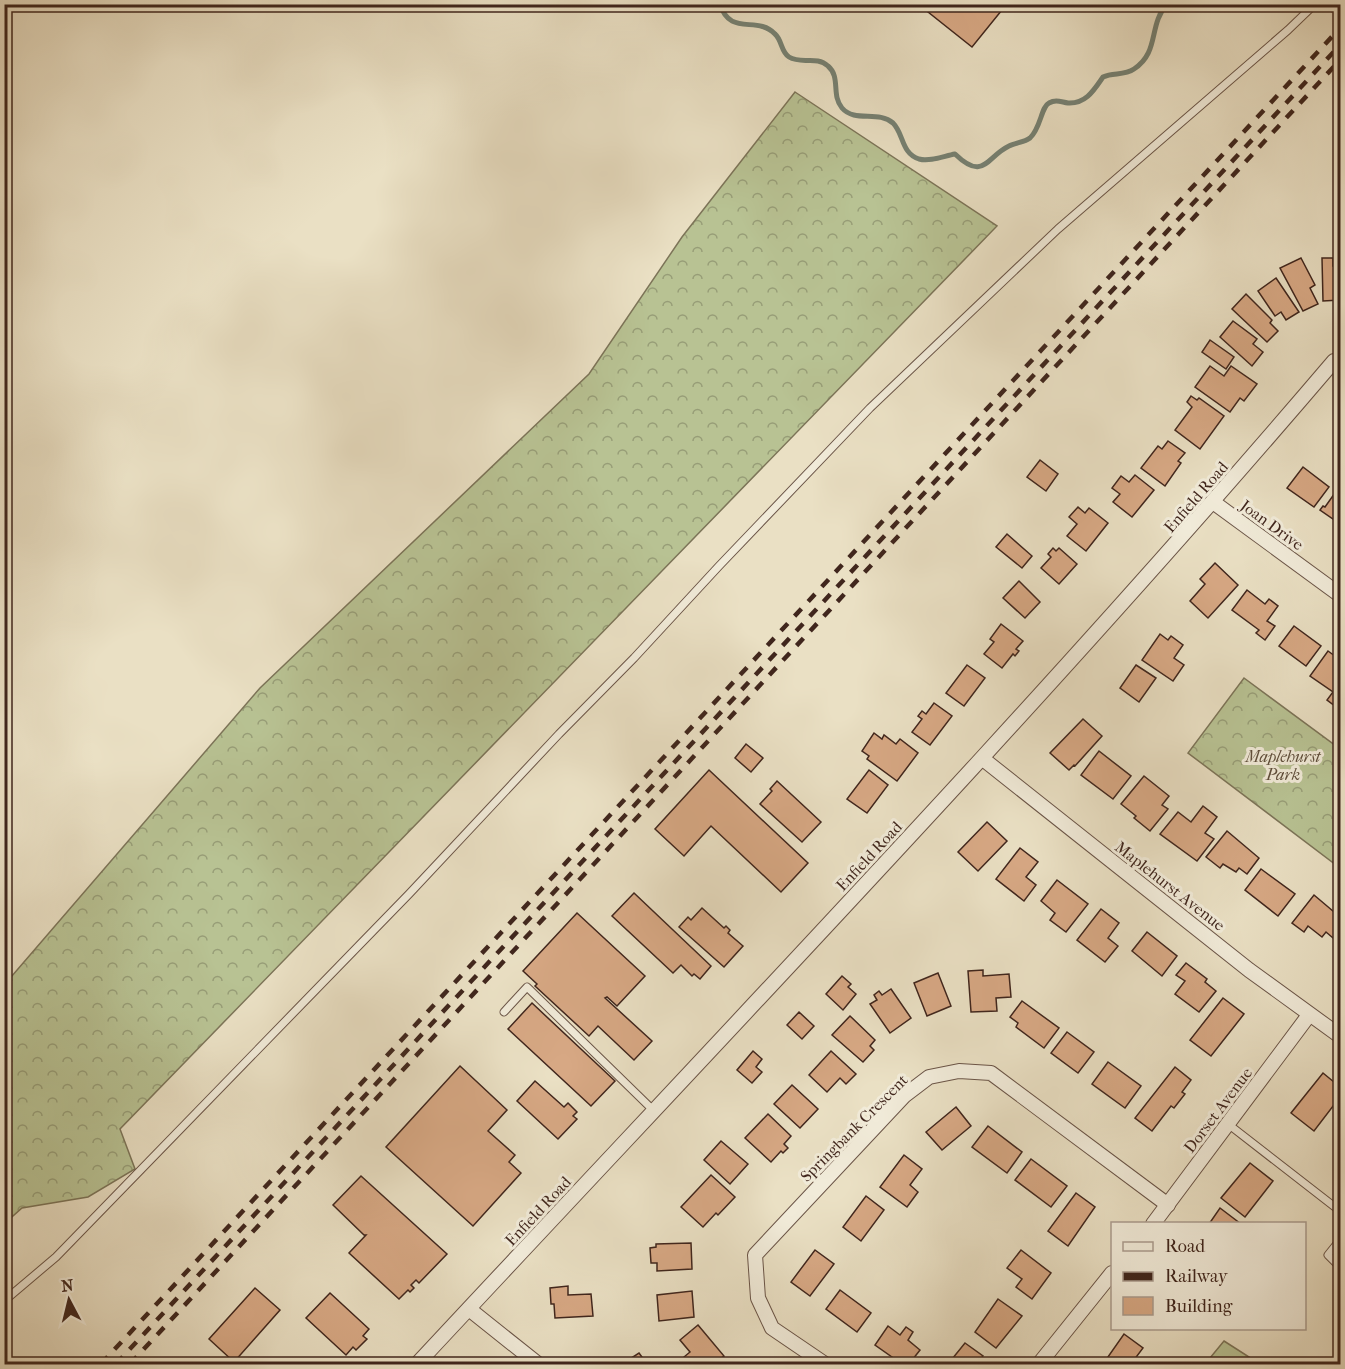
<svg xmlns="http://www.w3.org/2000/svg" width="1345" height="1369" viewBox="0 0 1345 1369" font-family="'IM FELL French Canon',serif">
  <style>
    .grass { fill: #b8c293; stroke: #7c7458; stroke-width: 1.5 }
    .forest { fill: url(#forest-crowns); stroke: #7c7458; stroke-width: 1.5 }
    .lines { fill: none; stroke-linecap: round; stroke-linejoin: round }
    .stream { stroke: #758173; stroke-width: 5 }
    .building { fill: #d7a884; stroke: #40261d; stroke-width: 1.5 }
    .lane-casing { stroke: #6a5447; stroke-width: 9 }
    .street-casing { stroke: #6a5447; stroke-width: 16 }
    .lane { stroke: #f1ebd9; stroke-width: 7 }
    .street { stroke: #f1ebd9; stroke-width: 14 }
    .rail { stroke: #40261d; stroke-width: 4.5; stroke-dasharray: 10 10; stroke-linecap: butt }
    .labels { text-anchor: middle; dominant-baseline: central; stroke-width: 6; stroke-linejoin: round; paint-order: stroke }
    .street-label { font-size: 16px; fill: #40261d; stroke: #f1ebd9 }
    .park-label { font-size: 16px; font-style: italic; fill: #5e4d3a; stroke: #f1ebd9 }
  </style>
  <defs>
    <pattern id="forest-crowns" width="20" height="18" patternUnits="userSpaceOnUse" patternTransform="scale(1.5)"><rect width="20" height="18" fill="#b8c293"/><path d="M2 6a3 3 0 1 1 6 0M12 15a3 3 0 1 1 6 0" fill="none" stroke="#979d77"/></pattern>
  </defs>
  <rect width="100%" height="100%" fill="#eae0c4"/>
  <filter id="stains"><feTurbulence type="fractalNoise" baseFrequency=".00333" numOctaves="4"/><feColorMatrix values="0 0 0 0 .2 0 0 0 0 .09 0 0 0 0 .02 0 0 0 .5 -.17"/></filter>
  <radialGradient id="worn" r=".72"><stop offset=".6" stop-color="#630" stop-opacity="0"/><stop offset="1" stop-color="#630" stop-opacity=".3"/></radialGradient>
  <path class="grass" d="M1224 1341 1260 1364H1205Z"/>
  <g class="forest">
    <path d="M795 92 997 226 120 1129 135 1169 88 1197 22 1208 5 1223V984L260 688 589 374 682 237Z"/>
    <path d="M1244 678 1340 749V868L1188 753Z"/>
  </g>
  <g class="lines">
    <path class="stream" d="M720 4C730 37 757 15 775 34 782 40 781 52 789 57 802 65 816 55 828 66 841 77 831 95 842 108 855 123 878 110 893 123 904 134 901 153 919 159 930 162 944 156 955 154 984 182 986 157 1009 146 1015 143 1025 142 1030 138 1041 128 1041 107 1049 103 1056 99 1061 102 1068 103 1086 104 1094 90 1103 77 1113 72 1124 76 1134 69 1160 52 1148 25 1167 4"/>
  </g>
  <g class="building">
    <path d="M918 4H1006V5L972 47Z"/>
    <path d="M1301 258 1315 285 1310 288 1318 304 1303 311 1280 268Z"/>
    <path d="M1322 258H1333V266H1340V300L1323 301Z"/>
    <path d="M1276 278 1299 312 1286 320 1281 312 1275 316 1258 291Z"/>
    <path d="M1246 294 1272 320 1270 323 1278 331 1267 342 1232 309Z"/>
    <path d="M1233 321 1257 339 1253 344 1263 352 1252 366 1220 337Z"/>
    <path d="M1210 340 1234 357 1226 369 1202 352Z"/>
    <path d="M1210 366 1224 376 1231 366 1257 384 1244 401 1240 398 1230 412 1195 387Z"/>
    <path d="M1191 396 1197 400 1199 398 1224 416 1200 449 1175 430 1192 407 1187 402Z"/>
    <path d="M1168 441 1185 453 1178 461 1181 463 1165 486 1141 468 1158 446 1162 449Z"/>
    <path d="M1040 460 1058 474 1046 491 1027 477Z"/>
    <path d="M1303 467 1329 487 1314 507 1287 488Z"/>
    <path d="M1135 475 1154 490 1132 517 1113 502 1120 494 1112 488 1121 476 1129 482Z"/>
    <path d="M1337 490 1340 492V521L1335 517 1333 519 1320 510 1323 506 1325 507Z"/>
    <path d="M1078 507 1085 513 1089 508 1108 523 1086 551 1067 536 1077 524 1069 517Z"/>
    <path d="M1007 534 1032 556 1022 568 996 547Z"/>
    <path d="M1053 548 1056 551 1059 548 1077 564 1059 584 1041 568 1051 557 1048 554Z"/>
    <path d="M1215 563 1238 585 1208 618 1190 601 1205 584 1200 579Z"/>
    <path d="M1019 581 1040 602 1025 618 1003 598Z"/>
    <path d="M1247 590 1265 604 1269 599 1278 606 1267 621 1275 626 1265 640 1256 633 1259 630 1232 610Z"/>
    <path d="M1001 624 1023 641 1016 649 1019 651 1015 656 1013 654 1002 668 984 654 994 642 990 639Z"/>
    <path d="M1294 626 1321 646 1306 666 1279 646Z"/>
    <path d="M1160 634 1168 640 1171 636 1183 645 1174 658 1184 665 1173 681 1142 660Z"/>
    <path d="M1328 651 1339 659 1336 662 1340 665V706L1339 709 1327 700 1333 692 1310 676Z"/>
    <path d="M967 665 985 678 964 706 946 693Z"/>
    <path d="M1136 665 1156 678 1139 702 1120 688Z"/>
    <path d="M934 703 952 716 930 745 912 732 922 719 918 716 922 711 926 714Z"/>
    <path d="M1083 719 1102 736 1075 766 1074 765 1069 770 1050 753Z"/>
    <path d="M874 733 882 739 884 735 896 744 900 739 918 753 897 781 867 759 869 756 862 751Z"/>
    <path d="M746 744 763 758 751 772 735 758Z"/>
    <path d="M1099 751 1131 776 1113 799 1081 775Z"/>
    <path d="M709 770 808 863 781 892 711 826 684 856 655 829Z"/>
    <path d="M869 770 888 785 867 813 847 799Z"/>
    <path d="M1144 776 1169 796 1162 805 1168 809 1150 831 1134 818 1136 816 1121 804Z"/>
    <path d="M777 781 821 822 802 842 760 804 772 791 770 789Z"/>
    <path d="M1203 806 1217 817 1205 833 1214 839 1197 861 1160 834 1178 812 1191 822Z"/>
    <path d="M987 822 1007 841 978 871 958 852Z"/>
    <path d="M1227 831 1259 858 1247 874 1239 868 1236 872 1223 864 1220 868 1206 857Z"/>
    <path d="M1020 848 1038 862 1026 877 1036 885 1024 901 996 879Z"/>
    <path d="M1261 869 1295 894 1278 916 1245 890Z"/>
    <path d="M1057 880 1088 904 1066 932 1050 920 1055 913 1041 901Z"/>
    <path d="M634 893 711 966 700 979 694 974 692 976 681 965 673 973 612 916Z"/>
    <path d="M1314 895 1340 917V928L1333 938 1326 932 1322 937 1308 926 1304 932 1292 923Z"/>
    <path d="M702 908 724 928 726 926 730 930 728 933 743 946 724 967 679 927 688 917 691 920Z"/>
    <path d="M1101 909 1119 923 1108 938 1118 946 1105 962 1077 940Z"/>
    <path d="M577 913 645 976 617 1006 607 997 605 998 652 1041 634 1060 598 1026 589 1036 535 986 537 984 523 971Z"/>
    <path d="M1147 932 1177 956 1162 976 1132 951Z"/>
    <path d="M1186 963 1207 979 1205 982 1216 991 1199 1012 1175 994 1185 981 1176 975Z"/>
    <path d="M983 970V976L1009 974 1011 997 996 998 997 1011 971 1012 968 971Z"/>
    <path d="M938 973 951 1006 927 1016 914 983Z"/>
    <path d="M842 976 851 984 848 987 856 994 843 1010 826 994Z"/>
    <path d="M891 989 911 1018 890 1033 870 1004 877 1000 874 995 879 991 882 995Z"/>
    <path d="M1223 998 1244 1014 1211 1056 1190 1040Z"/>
    <path d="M1022 1001 1059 1028 1044 1048 1016 1027 1018 1023 1010 1017Z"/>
    <path d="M532 1003 615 1081 591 1106 508 1029Z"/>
    <path d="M799 1012 814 1026 802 1039 787 1025Z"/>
    <path d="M850 1016 875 1040 870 1046 874 1050 863 1062 832 1035Z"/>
    <path d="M1067 1032 1094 1052 1078 1073 1051 1053Z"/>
    <path d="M753 1051 762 1059 756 1067 762 1072 752 1083 737 1070Z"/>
    <path d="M831 1051 856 1074 846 1084 840 1078 827 1092 809 1075Z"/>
    <path d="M1108 1062 1141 1086 1125 1108 1092 1084Z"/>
    <path d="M460 1066 507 1110 488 1131 515 1155 509 1162 521 1173 473 1226 386 1147Z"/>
    <path d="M1175 1067 1191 1080 1182 1092 1185 1094 1174 1108 1171 1106 1152 1131 1135 1118Z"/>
    <path d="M1323 1073 1340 1087V1097L1314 1131 1291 1113Z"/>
    <path d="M535 1081 564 1107 568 1103 577 1112 573 1116 577 1119 558 1139 517 1101Z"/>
    <path d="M792 1085 818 1109 800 1128 774 1104Z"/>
    <path d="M956 1107 971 1126 942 1150 926 1132Z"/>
    <path d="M768 1114 791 1136 784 1144 788 1148 783 1153 781 1151 771 1162 745 1138Z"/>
    <path d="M988 1126 1022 1152 1007 1173 972 1147Z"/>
    <path d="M721 1141 748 1164 730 1184 704 1160Z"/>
    <path d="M904 1155 922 1169 910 1185 918 1192 907 1207 880 1187Z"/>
    <path d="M1031 1159 1067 1186 1051 1207 1015 1180Z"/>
    <path d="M1250 1163 1273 1181 1245 1217 1221 1198Z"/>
    <path d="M711 1175 735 1197 718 1215 716 1213 703 1227 681 1207Z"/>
    <path d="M361 1176 447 1254 419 1283 416 1280 411 1285 414 1288 410 1292 408 1290 399 1299 349 1253 366 1235H364L333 1205Z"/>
    <path d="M1076 1193 1095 1207 1068 1246 1048 1231Z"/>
    <path d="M866 1196 884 1210 861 1241 843 1227Z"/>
    <path d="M1220 1208 1241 1224H1209Z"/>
    <path d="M691 1243 692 1269 657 1271V1263H651L650 1248 656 1247V1244Z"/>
    <path d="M815 1250 834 1264 810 1296 791 1282Z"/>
    <path d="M1021 1250 1051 1273 1032 1299 1016 1287 1022 1279 1007 1268Z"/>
    <path d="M568 1286V1295L591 1294 593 1316 555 1318 554 1304H551L550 1288Z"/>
    <path d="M255 1288 280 1310 234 1362 209 1339Z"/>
    <path d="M840 1290 871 1313 857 1332 826 1309Z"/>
    <path d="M692 1291 694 1317 659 1321 657 1295Z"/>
    <path d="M330 1293 369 1329 363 1336 367 1339 356 1350 353 1347 346 1355 306 1318Z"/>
    <path d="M998 1299 1022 1316 996 1348 975 1332Z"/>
    <path d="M698 1325 724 1356 713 1364H701L699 1362 690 1364 684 1357 690 1352 680 1340Z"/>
    <path d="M888 1326 900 1335 906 1327 913 1332 908 1340 920 1350 909 1364H902L875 1345Z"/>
    <path d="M1124 1334 1143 1348 1131 1364H1103Z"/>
    <path d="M965 1343 983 1356 977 1364H948Z"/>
    <path d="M639 1353 647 1364H622Z"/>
  </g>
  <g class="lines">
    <g class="lane-casing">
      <g id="lane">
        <path d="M504 1012 527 987 654 1111"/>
        <path d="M1228 1124 1340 1211"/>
        <path d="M1340 1240 1328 1255 1340 1267"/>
        <path d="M4 1301 56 1257 409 894 559 734 634 658 719 566 870 408 1058 229 1288 30 1315 4"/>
      </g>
    </g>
    <g class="street-casing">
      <g id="street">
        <path d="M1213 502 1340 595"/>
        <path d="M983 759 1249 970 1340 1036"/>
        <path d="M1153 1224 1309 1015"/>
        <path d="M469 1309 538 1364"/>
        <path d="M417 1364C726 1032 1040 706 1334 361"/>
        <path d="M825 1364 772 1328 758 1298 755 1255 904 1096 929 1077 959 1071 991 1073 1168 1205"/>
        <path d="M1039 1364 1112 1273"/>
      </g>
    </g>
    <use href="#lane" class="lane"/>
    <use href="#street" class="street"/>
    <g class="rail">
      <path d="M1330 11 1336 4"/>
      <path d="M101 1364 1340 28"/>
      <path d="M116 1364 1340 45"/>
      <path d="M130 1364 1340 60"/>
    </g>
  </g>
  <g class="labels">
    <g class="street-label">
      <text transform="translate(1196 497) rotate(-49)">Enfield Road</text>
      <text transform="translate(1272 525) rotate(36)">Joan Drive</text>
      <text transform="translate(869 856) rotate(-47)">Enfield Road</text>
      <text transform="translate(1170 886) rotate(38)">Maplehurst Avenue</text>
      <text transform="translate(1218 1110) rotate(-53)">Dorset Avenue</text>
      <text transform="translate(854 1128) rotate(-45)">Springbank Crescent</text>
      <text transform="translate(538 1211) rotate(-47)">Enfield Road</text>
    </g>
    <g class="park-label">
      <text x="1283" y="756">Maplehurst<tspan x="1283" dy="18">Park</tspan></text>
    </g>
  </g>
  <rect width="1345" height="1369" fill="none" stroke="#eae0c4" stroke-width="24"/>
  <rect x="6" y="6" width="1333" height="1357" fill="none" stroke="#40261d" stroke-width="3"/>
  <rect x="12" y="12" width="1321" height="1345" fill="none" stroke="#40261d" stroke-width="1.5"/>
  <rect x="1111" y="1222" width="195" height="108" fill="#f1ebd9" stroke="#aa9c8e" stroke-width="1.5"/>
  <rect x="1123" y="1242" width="30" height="9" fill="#f1ebd9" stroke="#aa9c8e" stroke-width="1.5"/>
  <text x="1165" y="1252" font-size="18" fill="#40261d">Road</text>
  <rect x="1123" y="1272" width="30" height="9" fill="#40261d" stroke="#aa9c8e" stroke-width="1.5"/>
  <text x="1165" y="1282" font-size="18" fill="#40261d">Railway</text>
  <rect x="1123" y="1297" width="30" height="18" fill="#d7a884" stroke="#aa9c8e" stroke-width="1.5"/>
  <text x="1165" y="1312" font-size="18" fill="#40261d">Building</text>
  <g transform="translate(69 1300) rotate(353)" stroke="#f1ebd9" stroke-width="4.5" paint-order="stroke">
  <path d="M0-4.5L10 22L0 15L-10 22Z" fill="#40261d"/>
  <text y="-9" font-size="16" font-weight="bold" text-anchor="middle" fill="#40261d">N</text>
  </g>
  <rect width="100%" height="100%" filter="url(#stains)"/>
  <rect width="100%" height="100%" fill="url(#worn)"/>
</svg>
